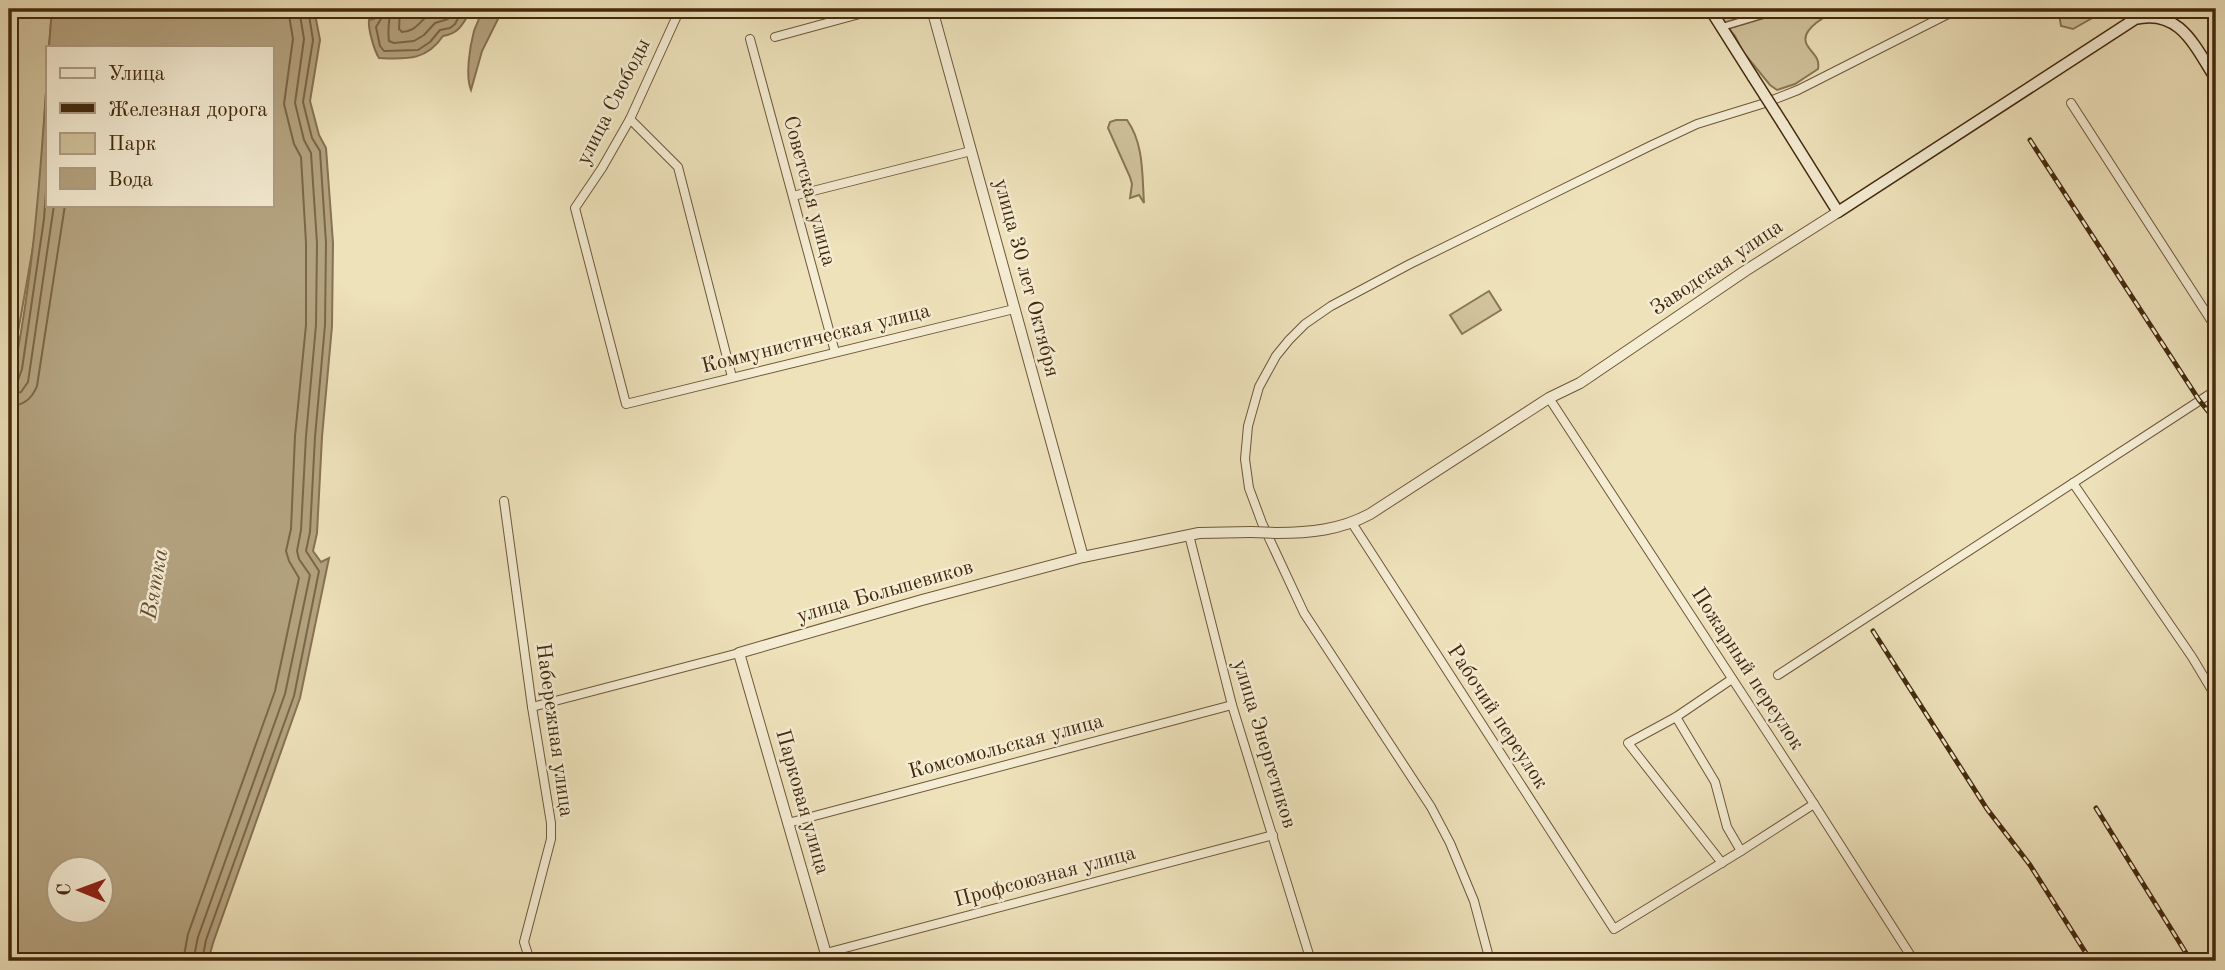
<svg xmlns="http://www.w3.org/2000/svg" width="2225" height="970" viewBox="0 0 2225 970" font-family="'Old Standard TT',serif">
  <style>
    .green { fill: #d1c39d; stroke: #8a7655; stroke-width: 2 }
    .water { fill: #b4a380; stroke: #877252; stroke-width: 2; fill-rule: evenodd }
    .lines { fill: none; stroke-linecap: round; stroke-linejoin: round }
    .shore { stroke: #7c6646; stroke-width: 2 }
    .pedestrian-casing { stroke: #6e5738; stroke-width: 9 }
    .minor-casing { stroke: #6e5738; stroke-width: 10 }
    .tertiary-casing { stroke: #6e5738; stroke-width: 12 }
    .secondary-casing { stroke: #43290d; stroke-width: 13 }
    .pedestrian { stroke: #f4ecd3; stroke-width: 6 }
    .minor { stroke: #f4ecd3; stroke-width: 8 }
    .tertiary { stroke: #f4ecd3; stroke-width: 10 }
    .secondary { stroke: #f4ecd3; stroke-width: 10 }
    .rail-casing { stroke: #43290d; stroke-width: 5 }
    .rail { stroke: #f4ecd3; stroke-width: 2.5; stroke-dasharray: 8; stroke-linecap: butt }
    .tertiary-bridge-casing { stroke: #6e5738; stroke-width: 12; stroke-linecap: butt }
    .secondary-bridge-casing { stroke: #43290d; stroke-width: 13; stroke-linecap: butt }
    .tertiary-bridge { stroke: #f4ecd3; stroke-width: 10 }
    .secondary-bridge { stroke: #f4ecd3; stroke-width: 10 }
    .labels { text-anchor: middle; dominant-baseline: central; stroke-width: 5; stroke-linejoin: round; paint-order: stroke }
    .street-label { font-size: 21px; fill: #43290d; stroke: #f4ecd3 }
    .water-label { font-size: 23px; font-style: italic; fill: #654e30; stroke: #f4ecd3 }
  </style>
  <rect width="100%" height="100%" fill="#eee2bb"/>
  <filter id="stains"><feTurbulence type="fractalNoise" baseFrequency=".00286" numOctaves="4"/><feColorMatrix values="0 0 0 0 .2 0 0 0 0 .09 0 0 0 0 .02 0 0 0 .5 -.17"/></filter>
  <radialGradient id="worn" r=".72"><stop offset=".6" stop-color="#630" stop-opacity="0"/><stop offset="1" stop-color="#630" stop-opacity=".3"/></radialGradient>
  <g class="green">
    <path d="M9 9H52L49 47H47V77L38 218 9 384Z"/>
    <path d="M1722 9H1842C1830 13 1798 29 1807 45 1813 55 1820 57 1818 69L1795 84 1777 90 1770 85 1743 52 1735 36 1723 21Z"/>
    <path d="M2055 9H2108L2073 29 2061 26 2059 14Z"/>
    <path d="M1116 120H1127C1144 144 1142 174 1144 203L1139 195 1130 198 1132 184 1130 177 1108 128 1110 122Z"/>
    <path d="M1489 291 1501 310 1462 334 1450 315Z"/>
  </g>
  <g class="water">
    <path d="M52 9H314L320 40 310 101 319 135 326 148 333 243 332 326 322 437 317 533 313 551 321 562 329 558 300 698 213 943 208 961H9V394C32 290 40 183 47 77V205H271V47H49ZM60 869H102V911H60Z"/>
    <path d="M376 9H472C463 22 461 33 443 36 426 61 407 59 379 58 374 50 368 29 369 20L374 19V10Z"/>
    <path d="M481 9H503L482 51 471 90C465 76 470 46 474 31 477 23 481 17 481 9Z"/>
  </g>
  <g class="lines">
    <g class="shore">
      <path d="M381 9V19L376 27 380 46 384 51 418 50 430 42 440 30 450 28 455 24 463 9"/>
      <path d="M390 9C390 20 387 29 389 41L394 43 414 41 424 35 435 23 448 19 453 9"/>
      <path d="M400 9 399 29 402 32C415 31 417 25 426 17 430 13 436 11 441 9"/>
      <path d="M9 387 17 383 22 369 44 219 47 178"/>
      <path d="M9 395 21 392 28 382 54 205"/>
      <path d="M9 406C23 406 32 399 37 386L65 205"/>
      <path d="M183 961 188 934 275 691 299 578 289 561 286 551 291 529 295 436 306 325V243L301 157 294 144 284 104 293 39 288 9"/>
      <path d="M193 961 198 937 285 694 310 575 299 559 297 551 301 530 306 436 316 325 317 243 311 153 304 140 295 103 304 39 299 9"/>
      <path d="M202 961 206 940 294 696 319 571 306 551 310 532 315 437 325 325 326 243 320 151 312 138 303 102 313 40 308 9"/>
    </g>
    <g class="pedestrian-casing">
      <path id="pedestrian" d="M1722 27 1782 9"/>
    </g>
    <g class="minor-casing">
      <g id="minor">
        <path d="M680 9 630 119 602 168 575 208 626 404 1014 309"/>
        <path d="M775 37 878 9"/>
        <path d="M750 39 835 352"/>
        <path d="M2071 103 2216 328"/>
        <path d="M630 119 678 167 732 377"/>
        <path d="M793 196 971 151"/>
        <path d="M1549 398 1814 804 1914 961"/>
        <path d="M2073 483 2192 657 2216 697"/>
        <path d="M504 501 532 707 551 823V839L524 942 530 961"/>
        <path d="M1352 523 1614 929 1741 851 1814 804"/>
        <path d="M1189 535 1232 705 1311 961"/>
        <path d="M1778 675 2216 390"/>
        <path d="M532 707 739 653"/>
        <path d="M1676 717 1715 782 1727 827 1741 851"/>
        <path d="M788 823 1232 705"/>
        <path d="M1722 863 1628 743 1676 717 1732 679"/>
        <path d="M826 953 1273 835"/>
        <path d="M1490 961 1474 901 1450 843 1431 807 1304 613 1262 523 1249 488 1245 459 1248 426 1259 387 1276 356 1289 340 1305 324 1331 306 1410 264 1650 146 1697 124 1765 103 1798 90 1958 9"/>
      </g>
    </g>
    <g class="tertiary-casing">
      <g id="tertiary">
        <path d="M932 9 1083 557"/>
        <path d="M1276 533C1310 533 1340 530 1370 514L1549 398 1580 383 1745 271 1838 212"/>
        <path d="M828 961 739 653 922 600 1083 557 1199 533 1251 532"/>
      </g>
    </g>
    <g class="secondary-casing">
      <g id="secondary">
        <path d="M1710 9 1753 77"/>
        <path d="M1783 124 1838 212 2135 19C2180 8 2195 47 2216 79"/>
      </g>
    </g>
    <use href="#pedestrian" class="pedestrian"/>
    <use href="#minor" class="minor"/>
    <use href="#tertiary" class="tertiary"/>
    <use href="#secondary" class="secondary"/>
    <g class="rail-casing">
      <g id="rail">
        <path d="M2030 140 2199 400 2216 421"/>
        <path d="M1873 631 1987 809 2030 865 2091 961"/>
        <path d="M2096 808 2191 961"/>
      </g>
    </g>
    <use href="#rail" class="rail"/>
    <g class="tertiary-bridge-casing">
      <path id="tertiary-bridge" d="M1251 532 1276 533"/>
    </g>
    <g class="secondary-bridge-casing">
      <path id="secondary-bridge" d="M1753 77 1783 124"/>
    </g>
    <use href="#tertiary-bridge" class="tertiary-bridge"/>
    <use href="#secondary-bridge" class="secondary-bridge"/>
  </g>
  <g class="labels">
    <g class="street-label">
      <text transform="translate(614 102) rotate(-63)">улица Свободы</text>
      <text transform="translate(809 191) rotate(75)">Советская улица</text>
      <text transform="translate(1717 268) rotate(-34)">Заводская улица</text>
      <text transform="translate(1026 278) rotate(75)">улица 30 лет Октября</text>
      <text transform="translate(816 339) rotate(-14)">Коммунистическая улица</text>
      <text transform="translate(885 592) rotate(-16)">улица Большевиков</text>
      <text transform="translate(1747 669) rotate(57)">Пожарный переулок</text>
      <text transform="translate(1497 717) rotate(57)">Рабочий переулок</text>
      <text transform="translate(554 730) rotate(82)">Набережная улица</text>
      <text transform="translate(1264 744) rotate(73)">улица Энергетиков</text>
      <text transform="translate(1006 747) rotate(-15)">Комсомольская улица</text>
      <text transform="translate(802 802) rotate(74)">Парковая улица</text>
      <text transform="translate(1045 877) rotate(-15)">Профсоюзная улица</text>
    </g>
    <g class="water-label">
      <text transform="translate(155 584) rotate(-80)">Вятка</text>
    </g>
  </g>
  <rect width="2225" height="970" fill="none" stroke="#eee2bb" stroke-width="35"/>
  <rect x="10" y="10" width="2204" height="949" fill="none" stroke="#43290d" stroke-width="3.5"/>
  <rect x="18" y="18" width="2190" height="935" fill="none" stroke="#43290d" stroke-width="2"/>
  <rect x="46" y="46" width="228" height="161" fill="#f4ecd3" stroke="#ad9e84" stroke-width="2"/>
  <rect x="60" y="68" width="35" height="10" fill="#f4ecd3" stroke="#ad9e84" stroke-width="2"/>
  <text x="108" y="80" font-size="21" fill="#43290d">Улица</text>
  <rect x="60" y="103" width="35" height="10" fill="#43290d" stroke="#ad9e84" stroke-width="2"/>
  <text x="108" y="116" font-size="21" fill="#43290d">Железная дорога</text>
  <rect x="60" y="133" width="35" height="21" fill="#d1c39d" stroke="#ad9e84" stroke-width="2"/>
  <text x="108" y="150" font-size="21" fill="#43290d">Парк</text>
  <rect x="60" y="168" width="35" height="21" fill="#b4a380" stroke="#ad9e84" stroke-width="2"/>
  <text x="108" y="186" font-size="21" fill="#43290d">Вода</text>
  <g transform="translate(80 890) rotate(271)"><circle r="33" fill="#f4ecd3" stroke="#ad9e84" stroke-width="2"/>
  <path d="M0-5L12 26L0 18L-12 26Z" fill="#8f2418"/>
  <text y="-10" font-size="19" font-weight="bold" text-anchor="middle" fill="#43290d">С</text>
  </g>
  <rect width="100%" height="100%" filter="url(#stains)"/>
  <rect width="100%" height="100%" fill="url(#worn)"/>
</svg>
